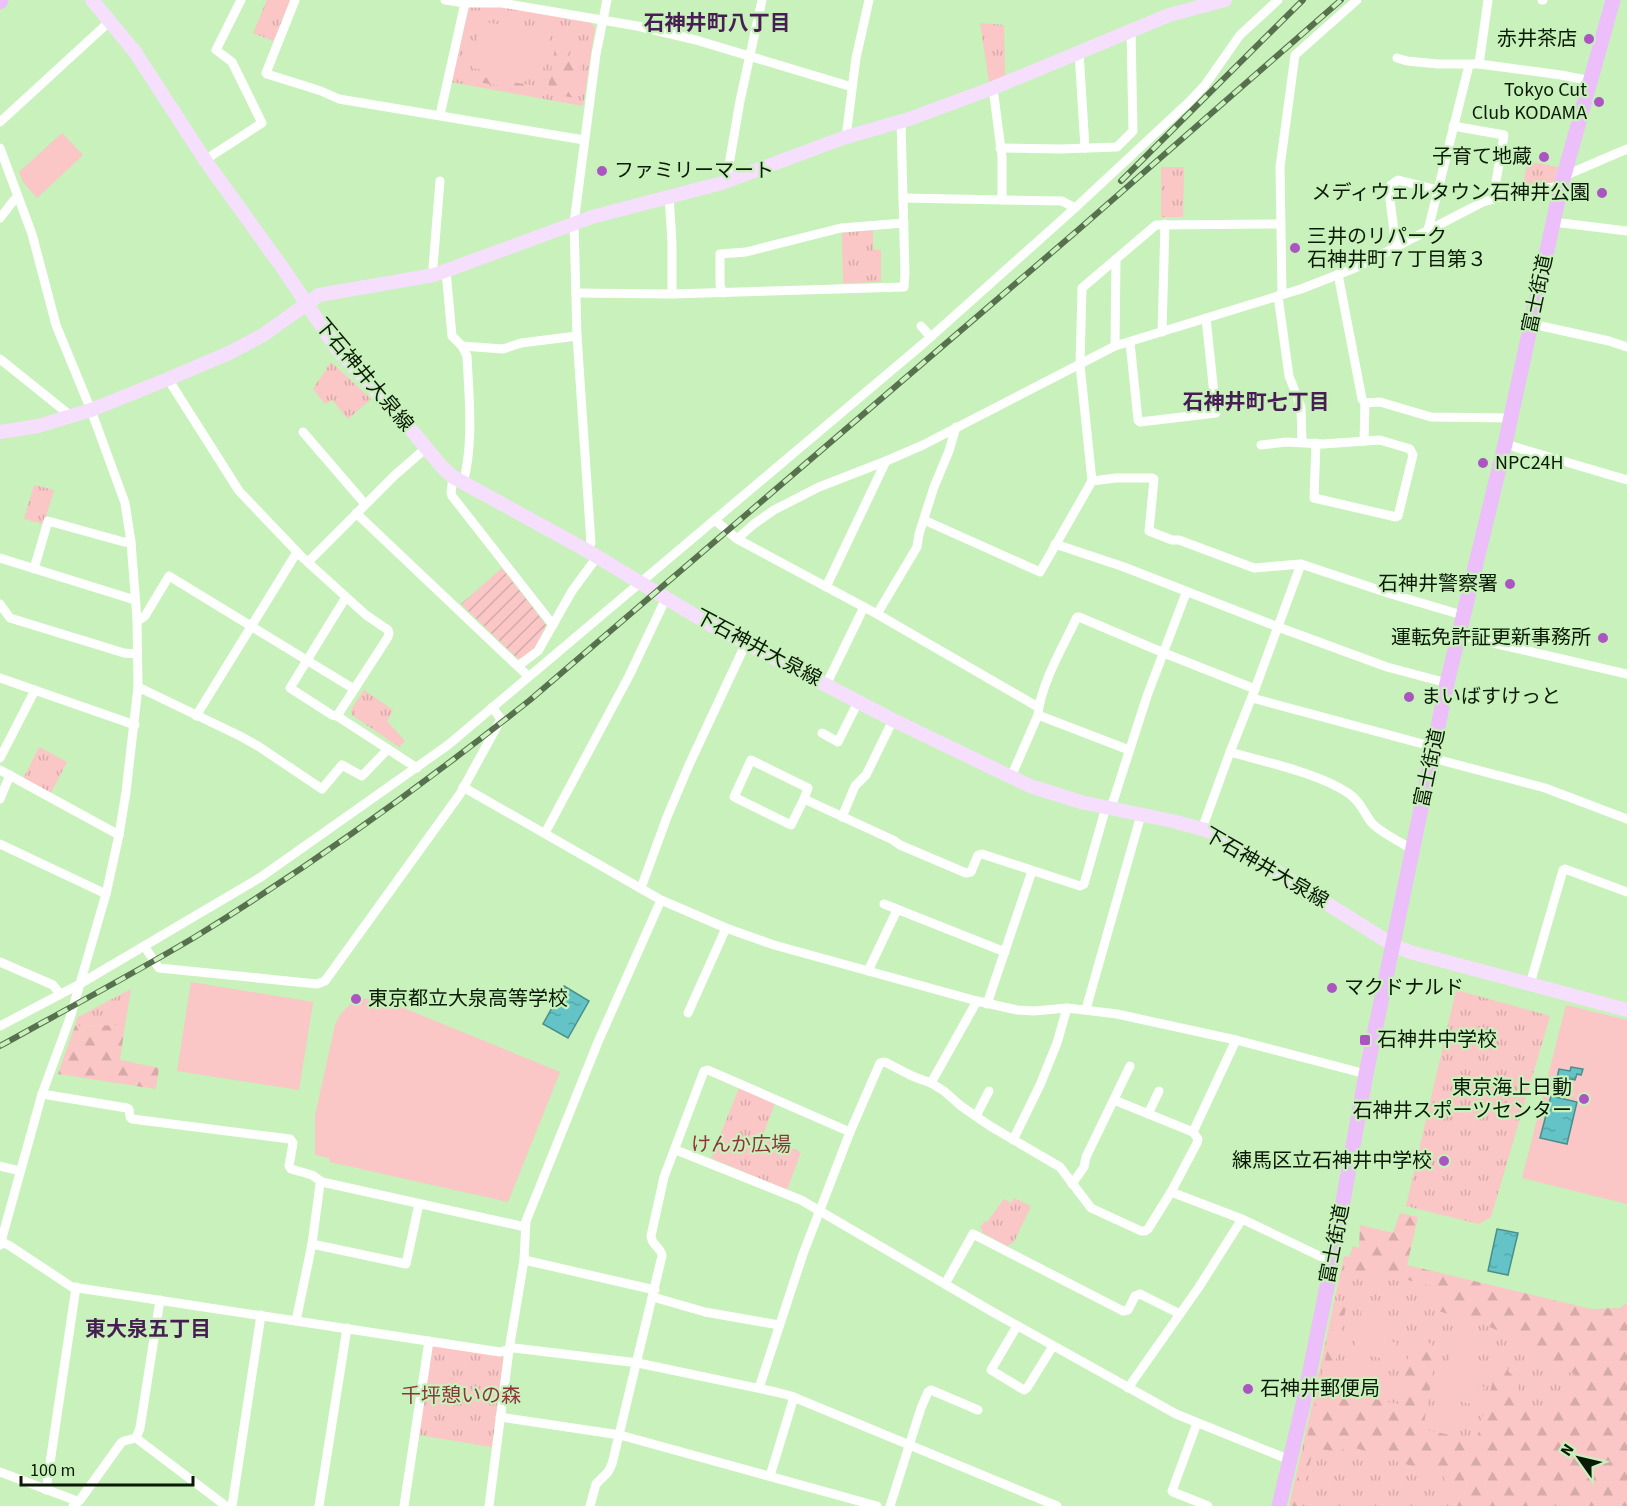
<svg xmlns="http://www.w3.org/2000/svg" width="1627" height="1506" viewBox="0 0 1627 1506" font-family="'Source Sans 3','Noto Sans JP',sans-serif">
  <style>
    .grass { fill: url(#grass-tufts) }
    .forest { fill: url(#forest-firs) }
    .garden { fill: url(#garden-furrows) }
    .pitch { fill: #fac6c6 }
    .water { fill: url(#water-ripples); stroke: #49908c; stroke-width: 1.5 }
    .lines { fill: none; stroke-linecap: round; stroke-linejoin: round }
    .street { stroke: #fff; stroke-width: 9 }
    .secondary { stroke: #f6dffd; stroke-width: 14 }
    .primary { stroke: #ecbffa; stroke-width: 15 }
    .rail-casing { stroke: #57714f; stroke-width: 6 }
    .rail { stroke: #c8f1bb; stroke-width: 4; stroke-dasharray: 11; stroke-linecap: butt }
    .poi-dot { fill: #ab55c3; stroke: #c8f1bb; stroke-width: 2 }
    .labels { text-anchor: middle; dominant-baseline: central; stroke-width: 4.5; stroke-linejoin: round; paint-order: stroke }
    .poi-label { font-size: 20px; fill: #0b1a06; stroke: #c8f1bb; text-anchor: end }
    .street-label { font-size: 20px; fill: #0b1a06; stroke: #c8f1bb }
    .park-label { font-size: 20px; fill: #8d343c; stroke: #c8f1bb }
    .neighbourhood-label { font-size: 21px; font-weight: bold; fill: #471e53; stroke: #c8f1bb }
  </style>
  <defs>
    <pattern id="grass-tufts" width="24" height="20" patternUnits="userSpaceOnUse" patternTransform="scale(1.5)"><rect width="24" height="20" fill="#fac6c6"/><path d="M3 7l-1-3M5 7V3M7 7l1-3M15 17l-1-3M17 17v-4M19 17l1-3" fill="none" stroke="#d5aaa9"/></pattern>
    <pattern id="forest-firs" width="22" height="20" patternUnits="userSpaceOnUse" patternTransform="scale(1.5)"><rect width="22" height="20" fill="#fac6c6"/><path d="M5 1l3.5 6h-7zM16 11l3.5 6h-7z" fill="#d5aaa9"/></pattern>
    <pattern id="garden-furrows" width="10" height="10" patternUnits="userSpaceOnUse" patternTransform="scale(1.5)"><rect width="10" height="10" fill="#fac6c6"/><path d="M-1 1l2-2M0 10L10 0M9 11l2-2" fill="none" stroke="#d5aaa9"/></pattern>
    <pattern id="water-ripples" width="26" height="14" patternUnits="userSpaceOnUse" patternTransform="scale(1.5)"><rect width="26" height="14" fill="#63c3c6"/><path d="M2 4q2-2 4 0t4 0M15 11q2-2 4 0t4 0" fill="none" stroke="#55a7a9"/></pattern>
  </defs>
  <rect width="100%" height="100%" fill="#c8f1bb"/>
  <g class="grass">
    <path d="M267 0H291L274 41 253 33Z"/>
    <path d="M469 6H501L590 21 595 28 583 106 450 82Z"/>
    <path d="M980 23 1004 25 1005 76 989 82Z"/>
    <path d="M1527 161 1558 167 1555 181 1553 184 1523 187Z"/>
    <path d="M1161 167H1184L1183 217H1161Z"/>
    <path d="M873 230V250H881V282L843 283 842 233Z"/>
    <path d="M331 362 371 399 348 419 332 400 325 404 313 389Z"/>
    <path d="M34 485 54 490 44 524 24 519Z"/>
    <path d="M364 690 393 710 387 721 405 741 399 747 352 715 351 710Z"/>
    <path d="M39 747 67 762 51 793 23 779Z"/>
    <path d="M131 989 125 1025 75 1026 78 1017Z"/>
    <path d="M1456 990 1550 1016 1491 1217 1479 1224 1406 1206Z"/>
    <path d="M739 1088 775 1103 763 1135 801 1152 787 1190 711 1158Z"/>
    <path d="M1014 1198 1031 1206 1014 1242 1007 1246 983 1233 980 1227 985 1221 987 1222 1004 1199 1011 1203Z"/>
    <path d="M1344 1256 1627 1321 1609 1506H1289L1311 1410Z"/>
    <path d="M435 1345 504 1357 492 1447 419 1435 432 1346Z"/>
  </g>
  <g class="forest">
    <path d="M556 42H561L571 49 569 53 564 57 565 60 576 63 581 68 576 98 471 81 472 75 548 88Z"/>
    <path d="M125 1025 120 1060 159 1068 156 1089 58 1074 75 1026Z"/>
    <path d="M1400 1213 1418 1217 1407 1265 1591 1309 1619 1308 1627 1303V1506H1570V1503L1539 1498 1536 1506H1455V1501L1443 1476 1349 1446 1338 1452 1314 1448 1304 1484 1300 1506H1291L1337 1308 1346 1307 1330 1390 1398 1404 1399 1383 1408 1358 1423 1338 1437 1349 1423 1429 1476 1441 1499 1360 1511 1362 1508 1371 1518 1381 1520 1405C1532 1415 1539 1414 1555 1410L1577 1380 1574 1373 1551 1371 1531 1351 1514 1337 1482 1324 1435 1310 1444 1289 1396 1277 1394 1280 1345 1269 1353 1246 1359 1248 1360 1225 1393 1233Z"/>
  </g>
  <path class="garden" d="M502 568 546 625 535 648 521 659 517 658 461 604Z"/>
  <g class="pitch">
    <path d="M480 21 550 34 541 80 472 68Z"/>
    <path d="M62 133 83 155 37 198 23 182 19 172Z"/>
    <path d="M191 982 313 1002 299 1090 177 1071Z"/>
    <path d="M370 998H379L389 1002 560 1072 508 1202 330 1162 329 1158 315 1155V1116L335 1025C341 1009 353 1000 370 998Z"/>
    <path d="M1566 1005 1627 1020V1204L1522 1178Z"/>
    <path d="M1362 1310 1402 1319 1398 1337 1358 1329Z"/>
    <path d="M1455 1329 1495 1337 1491 1356 1451 1347Z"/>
    <path d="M1357 1334 1397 1343 1393 1361 1353 1352Z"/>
    <path d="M1450 1354 1490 1363 1486 1381 1446 1372Z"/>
    <path d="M1350 1365 1390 1374 1386 1392 1346 1384Z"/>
    <path d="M1444 1379 1484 1387 1480 1406 1440 1397Z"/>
    <path d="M1439 1403 1479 1412 1475 1430 1435 1421Z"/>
  </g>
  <g class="water">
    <path d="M564 986 589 1001 568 1038 543 1024Z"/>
    <path d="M1571 1067 1583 1069 1581 1075 1577 1074 1575 1080 1570 1079 1569 1081 1557 1078 1559 1069 1570 1071Z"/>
    <path d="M1551 1096 1577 1102 1567 1144 1540 1138Z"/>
    <path d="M1497 1229 1518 1233 1508 1275 1488 1271Z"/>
  </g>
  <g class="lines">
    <g class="street">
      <path d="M295 0 266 73 267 74 321 91 339 99 584 140"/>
      <path d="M445 0 465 3H502L637 26 696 40 852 87"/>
      <path d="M1542 0H1543"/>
      <path d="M1079 52 1085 148"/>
      <path d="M1397 58 1407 61 1438 64H1479L1561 75 1591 81"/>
      <path d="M1479 64 1488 0"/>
      <path d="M993 88 1002 157V200"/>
      <path d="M440 115 465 3"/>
      <path d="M0 122 109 22"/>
      <path d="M1453 126 1504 135 1493 199"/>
      <path d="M846 137 856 58 869 0"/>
      <path d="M0 148 32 234 56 325 91 410 125 503 131 542 137 619 138 687 126 792 119 835 106 894 70 1018 42 1094 0 1245"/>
      <path d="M1000 148 1060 149 1117 147 1133 131 1131 31"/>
      <path d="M205 160 262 123 232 62 216 50 241 0"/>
      <path d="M1564 176 1627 149"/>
      <path d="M726 182 740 101 762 0"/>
      <path d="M669 196 672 242V294"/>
      <path d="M903 198 1062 201 1075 208"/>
      <path d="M0 218 14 200 18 198"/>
      <path d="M1553 222 1627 231"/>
      <path d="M1428 230 1469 65"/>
      <path d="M1396 247 1389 192 1391 185 1398 180 1438 190"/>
      <path d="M446 271 452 336 462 346 467 356C469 399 474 442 463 484"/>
      <path d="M1338 274 1362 399 1365 403 1380 402 1431 417 1511 418"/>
      <path d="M434 275 433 267 440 181"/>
      <path d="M576 293 672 294 904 287 905 274 901 121"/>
      <path d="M723 293 720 285V254L746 252 841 228 904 223"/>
      <path d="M1282 294 1280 167 1295 55 1357 0"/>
      <path d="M1278 296 1289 376 1301 407 1302 442"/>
      <path d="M1532 324 1609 341 1627 347"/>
      <path d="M921 326 931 337"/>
      <path d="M1162 332 1165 224"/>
      <path d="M1130 342 1138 420 1140 422 1216 413 1206 318"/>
      <path d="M462 346 503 349 521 343 577 336"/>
      <path d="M1115 346 1116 259"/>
      <path d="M0 359 71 416"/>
      <path d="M168 379 239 491 302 557 366 615 388 630 389 633 388 637 337 716"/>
      <path d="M303 432 365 504"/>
      <path d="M1364 441 1365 403"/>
      <path d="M1505 444 1627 480"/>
      <path d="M1261 445 1286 442 1323 444 1380 440 1410 449 1413 455 1398 516 1396 517 1314 498 1316 443"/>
      <path d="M453 477 451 493 452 496 553 625"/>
      <path d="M1092 481 1080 365 1082 288 1156 225 1281 224"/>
      <path d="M356 513 528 676"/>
      <path d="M715 520 737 539 877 614 1038 707"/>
      <path d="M924 520 1040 572 1092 481 1116 478H1152L1154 479 1149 531 1172 540H1179L1254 568 1301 564 1391 594 1462 615"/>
      <path d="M737 539 754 524 774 510 819 487 886 461 923 445 1115 346 1301 289 1355 268 1483 202 1523 191 1561 186"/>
      <path d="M1055 544 1124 567 1278 627 1387 667 1447 683"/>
      <path d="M586 550 591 543 577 336 574 223 596 54 607 0"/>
      <path d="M0 558 135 600"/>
      <path d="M308 562 395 475 425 449"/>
      <path d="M34 569 48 521 124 542H131"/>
      <path d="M826 587 886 461"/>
      <path d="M346 597 290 688 332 715 337 716 417 768"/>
      <path d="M0 604 10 618 124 653 137 654"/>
      <path d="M877 614 917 547 919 534 934 487 949 451 956 427"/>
      <path d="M137 619H141L145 616 169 576 354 689"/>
      <path d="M1458 635 1627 674"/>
      <path d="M518 666 538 651 572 591 597 557"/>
      <path d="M0 678 135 725"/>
      <path d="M826 685 864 607"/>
      <path d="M138 687 240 736 258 746 322 789 342 765 362 776 388 749"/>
      <path d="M1252 698 1434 747"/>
      <path d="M1038 715 1129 750"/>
      <path d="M196 716 297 552"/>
      <path d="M822 733 838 742 858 702"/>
      <path d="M1230 752C1265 762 1319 773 1348 793 1360 801 1363 811 1371 822 1379 832 1401 842 1413 850"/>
      <path d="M0 758 35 690"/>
      <path d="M1432 758 1545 788 1627 819"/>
      <path d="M751 760 808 788 804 799 791 825 734 797Z"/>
      <path d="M0 770 119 835"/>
      <path d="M1011 777 1038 715C1040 685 1064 645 1077 617H1079L1164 653 1255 689"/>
      <path d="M463 787 661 900 726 928 774 945 977 1001 1017 1010 1034 1011 1067 1008 1117 1014 1236 1040 1366 1074"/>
      <path d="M0 799 10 775"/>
      <path d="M804 799 893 840 900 845 966 873 971 872 978 855 982 854 1080 886 1084 884 1106 807"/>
      <path d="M1111 808 1147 696 1186 593"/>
      <path d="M842 817 855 786 866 775 893 720"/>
      <path d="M1202 829 1230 752 1255 689 1301 564"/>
      <path d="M545 833 629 676 666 598"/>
      <path d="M0 844 106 894"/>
      <path d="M641 888 667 817 689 765 746 643"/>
      <path d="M884 904 1005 952"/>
      <path d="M144 946 159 968 317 984 325 981 460 794 501 719 492 707"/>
      <path d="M0 962 53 985 60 994"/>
      <path d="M868 971 897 910"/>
      <path d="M1530 984 1563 870 1565 869 1627 892"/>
      <path d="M987 1004 1032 871"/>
      <path d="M1086 1009 1141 815"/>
      <path d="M688 1013 726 928"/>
      <path d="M0 1026 78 985 261 877 448 745 924 343 1075 208 1190 101 1205 85 1240 35 1278 0"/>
      <path d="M931 1083 977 1001"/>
      <path d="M42 1094 127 1108 129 1109 130 1117 132 1119 290 1139 293 1143 289 1166 291 1169 312 1175 322 1182 525 1227"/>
      <path d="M1148 1114 1159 1091"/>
      <path d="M976 1116 989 1091"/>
      <path d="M1193 1132 1236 1040"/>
      <path d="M1013 1140 1040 1085 1057 1043 1067 1008"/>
      <path d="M676 1150 801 1200 991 1311 1176 1414 1290 1460"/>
      <path d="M0 1166 20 1171"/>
      <path d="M1072 1184 1084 1167 1086 1157 1130 1066"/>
      <path d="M1171 1192 1242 1219 1332 1262"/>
      <path d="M0 1241 10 1246 72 1287 500 1352 514 1348 638 1363 776 1392 791 1396 1057 1506"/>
      <path d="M312 1244 406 1264 419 1204"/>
      <path d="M524 1260 655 1290"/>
      <path d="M945 1284 973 1234 1123 1311 1128 1310 1135 1296 1140 1294 1180 1314"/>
      <path d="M653 1297 705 1312 779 1325"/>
      <path d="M296 1321 312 1244 320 1184 322 1182"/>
      <path d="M1017 1326 991 1370 1024 1390 1027 1388 1053 1346"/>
      <path d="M759 1388 803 1254 850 1132 880 1063 885 1062 912 1076 931 1083 944 1091 961 1106 990 1126 1060 1167 1091 1208 1141 1231H1145L1148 1229 1171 1192 1197 1143 1198 1139 1193 1132 1114 1100"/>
      <path d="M1128 1388 1199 1287 1242 1219"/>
      <path d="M500 1417 620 1435 877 1506"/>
      <path d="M1197 1423 1172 1491 1173 1492 1208 1506"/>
      <path d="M136 1438 140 1428 160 1300"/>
      <path d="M136 1438 226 1506"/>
      <path d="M0 1472 77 1501"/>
      <path d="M770 1476 794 1397"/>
      <path d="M46 1490 76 1287"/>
      <path d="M73 1506 80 1500 121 1443 124 1441 136 1438"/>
      <path d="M232 1506 261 1315"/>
      <path d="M319 1506 347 1328"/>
      <path d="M404 1506 429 1341"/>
      <path d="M489 1506 509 1350 524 1260 526 1221 598 1042 661 900"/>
      <path d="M590 1506 596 1484 608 1472 612 1464 662 1256C662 1248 651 1245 651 1236L664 1177 704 1071 708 1070 850 1132"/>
      <path d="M890 1506 921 1408 928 1392 931 1390 978 1410"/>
    </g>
    <g class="secondary">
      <path d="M92 0 135 52 205 160 284 270 337 349 399 415 442 467 453 477 586 550 709 624 893 720 1030 786 1081 802 1172 821 1206 830 1218 835 1393 945 1410 952 1627 1010"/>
      <path d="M0 432 38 426 91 410 168 379 229 353 263 335 319 295 434 275 592 217 722 183 843 138 909 119 993 88 1169 15 1225 0"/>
    </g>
    <g class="primary">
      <path d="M0 2 1 0"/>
      <path d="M1279 1506 1304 1400 1332 1262 1366 1074 1447 683 1505 444 1561 186 1613 0"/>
    </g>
    <g class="rail-casing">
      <g id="rail">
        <path d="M1121 181 1303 0"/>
        <path d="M0 1046C65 1010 131 975 195 937 312 865 423 785 530 700L1078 230 1341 0"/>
      </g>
    </g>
    <use href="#rail" class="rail"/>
  </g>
  <g class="poi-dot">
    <circle cx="1589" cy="39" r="6"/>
    <circle cx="1599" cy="102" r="6"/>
    <circle cx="1544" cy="157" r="6"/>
    <circle cx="602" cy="171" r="6"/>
    <circle cx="1602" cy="193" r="6"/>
    <circle cx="1295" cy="248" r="6"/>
    <circle cx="1483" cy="463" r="6"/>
    <circle cx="1510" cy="584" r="6"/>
    <circle cx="1603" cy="638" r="6"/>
    <circle cx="1409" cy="697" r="6"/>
    <circle cx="1332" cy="988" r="6"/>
    <circle cx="356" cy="999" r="6"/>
    <rect x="1359" y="1034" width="12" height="12" rx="3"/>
    <circle cx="1584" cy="1099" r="6"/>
    <circle cx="1444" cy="1161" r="6"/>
    <circle cx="1248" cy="1389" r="6"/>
  </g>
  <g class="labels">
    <g class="poi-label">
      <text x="1577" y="39">赤井茶店</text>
      <text x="1587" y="90">Tokyo Cut<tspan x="1587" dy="23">Club KODAMA</tspan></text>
      <text x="1532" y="157">子育て地蔵</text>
      <text x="614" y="171" text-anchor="start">ファミリーマート</text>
      <text x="1590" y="193">メディウェルタウン石神井公園</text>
      <text x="1307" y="237" text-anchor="start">三井のリパーク<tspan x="1307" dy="23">石神井町７丁目第３</tspan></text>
      <text x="1495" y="463" text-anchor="start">NPC24H</text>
      <text x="1498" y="584">石神井警察署</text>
      <text x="1591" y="638">運転免許証更新事務所</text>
      <text x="1421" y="697" text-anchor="start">まいばすけっと</text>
      <text x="1344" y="988" text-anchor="start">マクドナルド</text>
      <text x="368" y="999" text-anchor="start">東京都立大泉高等学校</text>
      <text x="1377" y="1040" text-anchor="start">石神井中学校</text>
      <text x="1572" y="1088">東京海上日動<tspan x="1572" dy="23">石神井スポーツセンター</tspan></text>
      <text x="1432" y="1161">練馬区立石神井中学校</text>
      <text x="1260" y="1389" text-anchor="start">石神井郵便局</text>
    </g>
    <g class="street-label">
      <text transform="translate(1538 294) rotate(-78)">富士街道</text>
      <text transform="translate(364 375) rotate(50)">下石神井大泉線</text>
      <text transform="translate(758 648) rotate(28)">下石神井大泉線</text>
      <text transform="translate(1430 768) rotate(-78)">富士街道</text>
      <text transform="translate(1266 868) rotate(30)">下石神井大泉線</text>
      <text transform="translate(1335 1244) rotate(-79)">富士街道</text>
    </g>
    <g class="park-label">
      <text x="741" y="1145">けんか広場</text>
      <text x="461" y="1396">千坪憩いの森</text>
    </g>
    <g class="neighbourhood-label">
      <text x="717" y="23">石神井町八丁目</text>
      <text x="1256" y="402">石神井町七丁目</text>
      <text x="148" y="1329">東大泉五丁目</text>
    </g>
  </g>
  <g transform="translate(1579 1458) rotate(304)" stroke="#c8f1bb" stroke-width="4.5" paint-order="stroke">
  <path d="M0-4.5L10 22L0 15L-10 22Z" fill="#0b1a06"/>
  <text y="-9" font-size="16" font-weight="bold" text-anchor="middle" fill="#0b1a06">N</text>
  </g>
  <path d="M21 1476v9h172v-9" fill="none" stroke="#0b1a06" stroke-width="3"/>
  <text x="30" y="1476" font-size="18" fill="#0b1a06" stroke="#c8f1bb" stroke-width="4.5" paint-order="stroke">100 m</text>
</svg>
